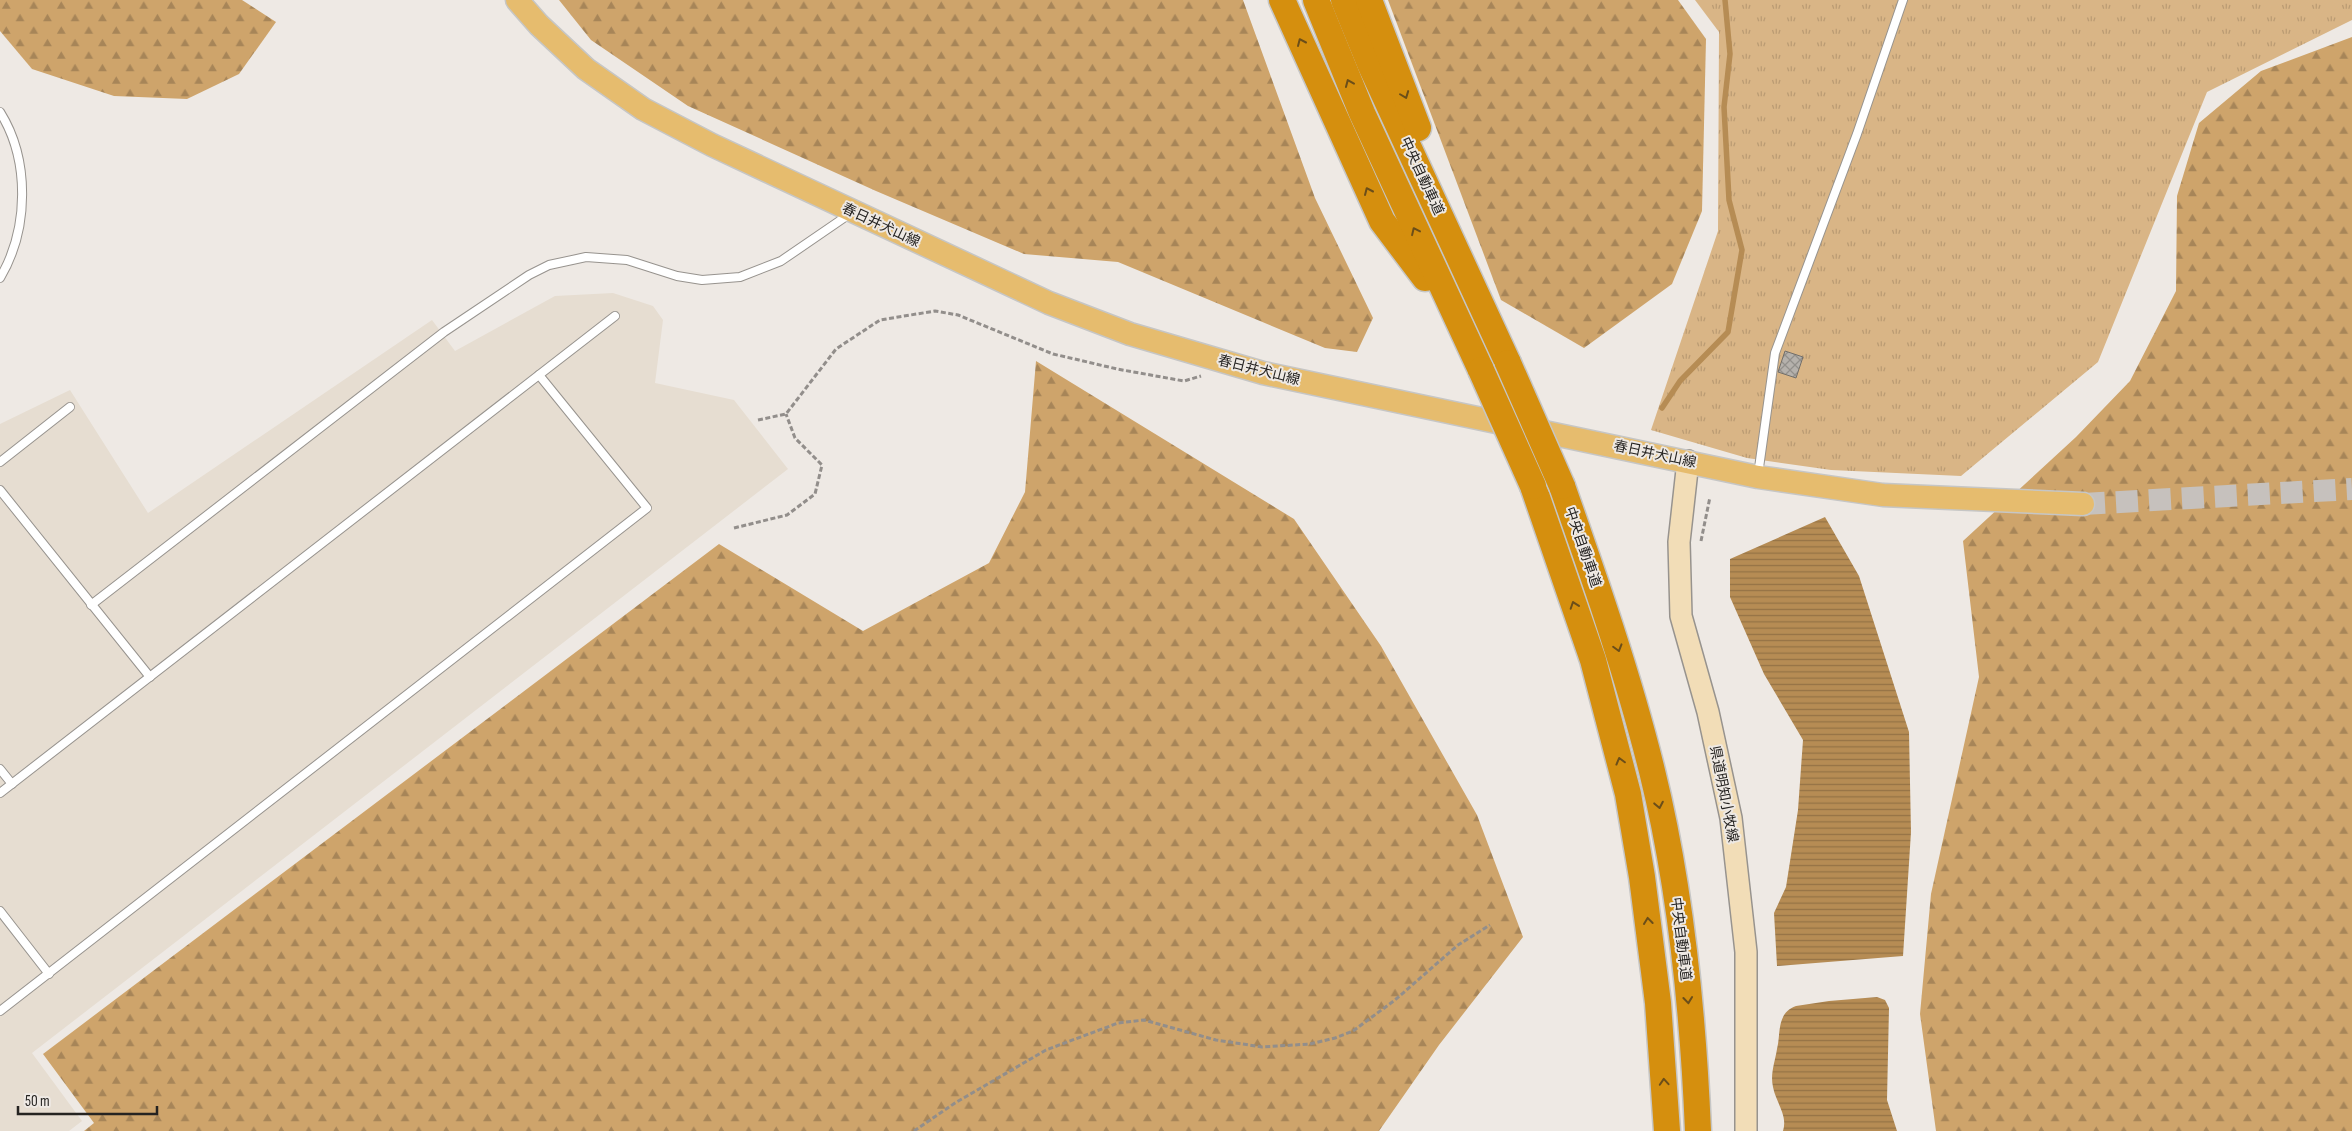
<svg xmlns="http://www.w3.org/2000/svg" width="2352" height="1131" viewBox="0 0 2352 1131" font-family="'Sofia Sans Condensed','Noto Sans JP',sans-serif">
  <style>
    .built { fill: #e6ddd1 }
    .grass { fill: url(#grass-tufts) }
    .forest { fill: url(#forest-firs) }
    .water { fill: url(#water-rules) }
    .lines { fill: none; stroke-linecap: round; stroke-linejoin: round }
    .stream { stroke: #b68c54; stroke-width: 5.5 }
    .building { fill: url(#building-cross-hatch); stroke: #736f6a }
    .primary-tunnel { stroke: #c6c1bd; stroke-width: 22; stroke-dasharray: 22 11; stroke-linecap: butt }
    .service-casing { stroke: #97938e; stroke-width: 10 }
    .secondary-casing { stroke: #97938e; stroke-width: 24 }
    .primary-casing { stroke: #c6c6c5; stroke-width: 25 }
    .motorway-casing { stroke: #c6c6c5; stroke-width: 29 }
    .path { stroke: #928e8b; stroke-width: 3; stroke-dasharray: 5 2.5; stroke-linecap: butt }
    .service { stroke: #fff; stroke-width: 8 }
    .secondary { stroke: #f2ddb7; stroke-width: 21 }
    .primary { stroke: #e6bc6e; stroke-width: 22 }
    .motorway { stroke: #d58f0e; stroke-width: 26 }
    .motorway-bridge-casing { stroke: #c6c6c5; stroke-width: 29; stroke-linecap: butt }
    .motorway-bridge { stroke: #d58f0e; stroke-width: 26 }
    .oneway { stroke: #6b4e19 }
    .labels { text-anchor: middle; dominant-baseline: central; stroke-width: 4; stroke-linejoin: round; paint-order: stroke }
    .street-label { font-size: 14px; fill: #252321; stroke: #eee9e4 }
  </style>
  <defs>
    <pattern id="grass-tufts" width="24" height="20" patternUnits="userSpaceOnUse" patternTransform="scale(1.25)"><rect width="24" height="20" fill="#d9b586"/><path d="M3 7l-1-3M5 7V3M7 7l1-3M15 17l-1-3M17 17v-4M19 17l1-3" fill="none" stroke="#ba9b73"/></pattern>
    <pattern id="forest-firs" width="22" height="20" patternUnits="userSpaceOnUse" patternTransform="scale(1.25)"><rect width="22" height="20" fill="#cea46b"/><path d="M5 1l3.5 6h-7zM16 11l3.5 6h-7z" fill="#a78558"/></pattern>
    <pattern id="water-rules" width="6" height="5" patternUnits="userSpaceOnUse" patternTransform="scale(1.25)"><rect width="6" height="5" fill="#b68c54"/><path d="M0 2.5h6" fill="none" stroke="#947245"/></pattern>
    <pattern id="building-cross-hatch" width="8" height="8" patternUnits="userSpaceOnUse" patternTransform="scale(1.25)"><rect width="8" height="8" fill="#b5b1ac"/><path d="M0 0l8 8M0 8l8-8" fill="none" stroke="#93908c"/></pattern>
  </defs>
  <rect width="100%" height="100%" fill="#eee9e4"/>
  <path class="built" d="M613 293 653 306 663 320 655 383 734 400 788 469 32 1053 82 1121 69 1131H0V424L70 390 148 513 432 320 455 351 555 296Z"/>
  <path class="grass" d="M1695 0H2352V20L2207 92 2098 362 1961 476 1831 470 1747 458 1651 430 1718 231 1719 32Z"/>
  <g class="forest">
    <path d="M0 0H242L276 22 239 74 187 99 114 96 32 69 0 31Z"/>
    <path d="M559 0H1243L1315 198 1373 318 1357 352 1325 348 1118 262 1024 254 876 191 688 106 591 40Z"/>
    <path d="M1388 0H1678L1706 39 1702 211 1672 284 1584 348 1501 300Z"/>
    <path d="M2352 37V1131H1936L1920 1014 1931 894 1979 677 1963 541 2076 437 2130 381 2176 291 2177 196 2199 123 2261 71Z"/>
    <path d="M1036 361 1294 519 1381 646 1477 815 1523 937 1439 1045 1379 1131H84L94 1123 43 1054 719 544 863 631 989 563 1025 492Z"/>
  </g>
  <g class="water">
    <path d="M1825 517 1859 576 1909 732 1911 832 1903 956 1777 966 1774 913 1786 887 1798 810 1803 740 1764 674 1730 597V559Z"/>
    <path d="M1877 997 1885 1000 1889 1008 1887 1100 1897 1131H1783C1788 1115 1776 1103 1773 1087 1770 1074 1775 1062 1777 1049 1781 1034 1776 1013 1796 1006L1829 1001Z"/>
  </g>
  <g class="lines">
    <path class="stream" d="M1662 408 1680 381 1728 332 1742 250 1729 200 1724 107 1730 54 1725 0"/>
  </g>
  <path class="building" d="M1785 351 1803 357 1796 378 1778 372Z"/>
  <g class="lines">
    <path class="primary-tunnel" d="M2083 504 2352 489"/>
    <g class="service-casing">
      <g id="service">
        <path d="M0 112C30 160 29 229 0 278"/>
        <path d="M0 462 70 407"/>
        <path d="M1758 475 1775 353 1857 134 1903 0"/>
        <path d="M0 490 150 677"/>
        <path d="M91 605 444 332 529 275 549 265 586 257 627 260 677 276 702 280 740 277 781 261 851 213"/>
        <path d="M0 769 12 784"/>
        <path d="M0 793 615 316"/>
        <path d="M0 911 49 974"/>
        <path d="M0 1011 647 508 539 375"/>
      </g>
    </g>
    <g class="secondary-casing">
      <path id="secondary" d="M1688 461 1679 542 1681 616 1708 712 1731 818 1746 952V1131"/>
    </g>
    <g class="primary-casing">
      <path id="primary" d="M517 0 539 25 586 69 643 109 712 145 1049 303 1130 334 1263 373 1758 477 1883 495 2083 504"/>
    </g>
    <g class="motorway-casing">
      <g id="motorway">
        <path d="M1282 0 1382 221 1425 278"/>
        <path d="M1316 0 1362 113 1481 370"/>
        <path d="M1344 0 1371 66 1508 363"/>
        <path d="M1369 0 1418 128"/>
        <path d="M1533 486 1593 660 1628 794 1642 877 1658 1003 1667 1131"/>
        <path d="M1562 486C1595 580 1628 674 1652 771 1681 888 1693 1011 1698 1131"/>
      </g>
    </g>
    <g class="path">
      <path d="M758 420 786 414 836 349 880 320 935 311 958 315 1053 354 1079 360 1117 369 1184 381 1201 376"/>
      <path d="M734 528 787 515 815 494 822 465 795 438 786 414"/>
      <path d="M1701 541 1710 497"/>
      <path d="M914 1131 955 1103 1046 1050 1118 1023 1144 1020 1216 1040 1262 1047 1310 1044 1335 1038 1353 1031 1395 1000 1458 945 1490 925"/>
    </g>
    <use href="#service" class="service"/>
    <use href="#secondary" class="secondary"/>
    <use href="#primary" class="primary"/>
    <use href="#motorway" class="motorway"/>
    <g class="motorway-bridge-casing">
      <g id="motorway-bridge">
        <path d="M1508 363 1562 486"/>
        <path d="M1481 370 1533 486"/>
      </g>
    </g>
    <use href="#motorway-bridge" class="motorway-bridge"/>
  </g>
  <defs><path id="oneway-chevron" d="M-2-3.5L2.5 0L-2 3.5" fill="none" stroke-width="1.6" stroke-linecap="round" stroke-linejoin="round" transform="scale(1.25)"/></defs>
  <g class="oneway">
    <use href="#oneway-chevron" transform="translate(1301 42) rotate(-114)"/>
    <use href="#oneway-chevron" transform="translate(1349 83) rotate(-113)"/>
    <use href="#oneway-chevron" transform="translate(1405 95) rotate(69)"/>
    <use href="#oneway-chevron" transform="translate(1368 191) rotate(-114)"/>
    <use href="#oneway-chevron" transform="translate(1415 231) rotate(-115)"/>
    <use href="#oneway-chevron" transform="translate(1574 605) rotate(-109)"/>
    <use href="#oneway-chevron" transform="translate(1618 648) rotate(74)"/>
    <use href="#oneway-chevron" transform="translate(1620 761) rotate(-105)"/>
    <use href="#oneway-chevron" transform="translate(1659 805) rotate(79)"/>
    <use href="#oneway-chevron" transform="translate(1648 921) rotate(-97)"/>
    <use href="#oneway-chevron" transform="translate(1688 1000) rotate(84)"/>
    <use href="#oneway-chevron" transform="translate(1664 1082) rotate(-94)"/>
  </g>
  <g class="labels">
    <g class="street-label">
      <text transform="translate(1422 176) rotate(65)">中央自動車道</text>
      <text transform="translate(881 225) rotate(25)">春日井犬山線</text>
      <text transform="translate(1259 370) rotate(14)">春日井犬山線</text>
      <text transform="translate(1655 454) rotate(12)">春日井犬山線</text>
      <text transform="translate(1583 547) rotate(71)">中央自動車道</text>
      <text transform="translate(1724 794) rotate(79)">県道明知小牧線</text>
      <text transform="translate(1681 939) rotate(83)">中央自動車道</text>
    </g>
  </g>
  <path d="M18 1106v8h139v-8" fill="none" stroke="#252321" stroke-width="2.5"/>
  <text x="25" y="1106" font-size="15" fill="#252321" stroke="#eee9e4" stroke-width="4" paint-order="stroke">50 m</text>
</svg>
